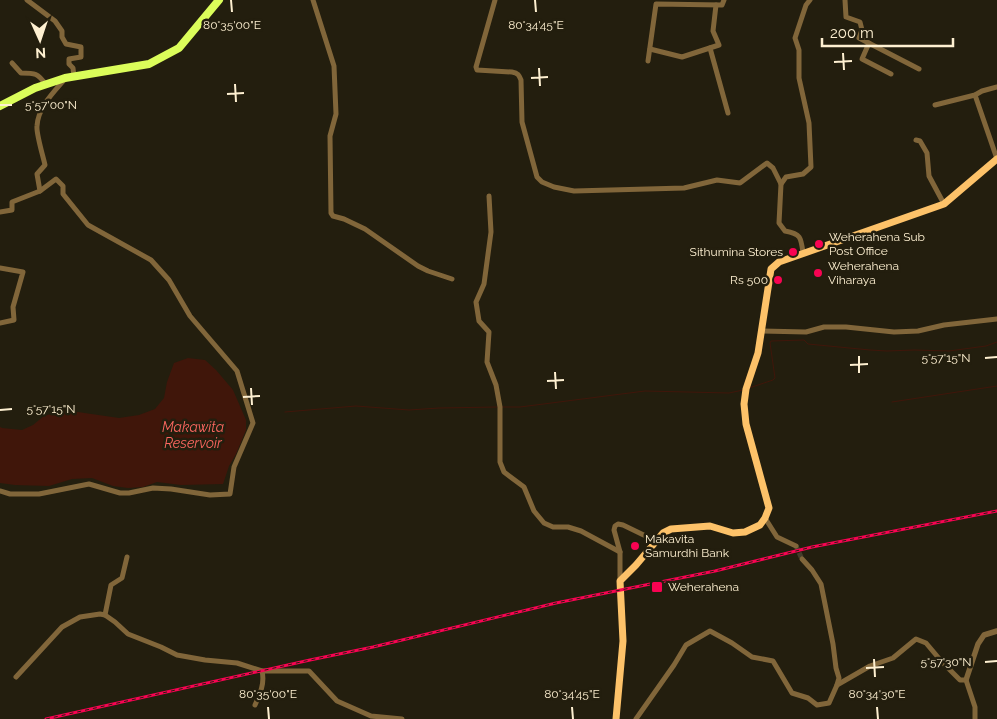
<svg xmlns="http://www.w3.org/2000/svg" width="997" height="719" viewBox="0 0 997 719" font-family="Raleway,sans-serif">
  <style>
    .water { fill: #40160a }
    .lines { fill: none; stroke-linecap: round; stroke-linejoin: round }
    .stream { stroke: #40160a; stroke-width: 1 }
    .minor-tunnel { stroke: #443e2b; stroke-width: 5; stroke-dasharray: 5 2.5; stroke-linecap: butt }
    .minor { stroke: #81663a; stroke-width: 5 }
    .tertiary { stroke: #81663a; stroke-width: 5.5 }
    .secondary { stroke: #fdc269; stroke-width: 7 }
    .primary { stroke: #dbfd5a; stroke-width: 8 }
    .rail-casing { stroke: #f80352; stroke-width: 3 }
    .rail { stroke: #231e0e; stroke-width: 1; stroke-dasharray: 4; stroke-linecap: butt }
    .ticks { fill: none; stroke: #fef0d1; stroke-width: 2 }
    .poi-dot { fill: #f80352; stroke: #231e0e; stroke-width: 2 }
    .labels { text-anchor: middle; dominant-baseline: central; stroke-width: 5; stroke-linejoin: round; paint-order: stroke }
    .poi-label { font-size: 12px; fill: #fef0d1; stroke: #231e0e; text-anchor: start }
    .water-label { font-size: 14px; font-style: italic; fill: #fd6760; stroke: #231e0e }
    .ticks-label { font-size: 12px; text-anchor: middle; fill: #fef0d1; stroke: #231e0e; stroke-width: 5; stroke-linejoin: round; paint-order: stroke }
  </style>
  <rect width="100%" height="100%" fill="#231e0e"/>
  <path class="water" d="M188 358 205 360 216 370 233 390 246 420V430L236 454 229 466 223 484 181 485 157 482 143 487 128 488 113 486 92 478 72 479 49 486 15 485 0 483V427L2 428 22 430 33 425 44 416 64 410 119 418 139 415 155 409 164 398 167 382 174 363Z"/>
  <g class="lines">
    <g class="stream">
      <path d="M749 388 773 380 775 378 770 343 771 341 804 340 808 344 870 350 887 351 914 350 949 351 986 346 997 342"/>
      <path d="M892 402 997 386"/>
      <path d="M501 407H520L645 391 729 393 743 390"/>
      <path d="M285 412 356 406 409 410 439 408 497 407"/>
    </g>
    <path class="minor-tunnel" d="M796 546 802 559"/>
    <g class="minor">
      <path d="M27 0 55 21 62 31V37L66 44 81 47V57L69 59V64L73 68 74 77"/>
      <path d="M313 0 334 66 336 114 330 136 331 213 333 216 344 219 365 229 418 266 428 271 452 279"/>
      <path d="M495 0 476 67 477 70 512 72C518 73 519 75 521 80L522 122 537 177 542 182 554 187 574 191 684 188 717 180 740 183 767 163 773 168 781 184"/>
      <path d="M845 0 846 17 860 22 862 30 859 38 919 69"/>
      <path d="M869 43 862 59 891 74"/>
      <path d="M710 48 728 113"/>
      <path d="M650 49 682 57 719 45 713 31 716 5"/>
      <path d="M648 61 656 4 722 5 724 0"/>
      <path d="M12 63 21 73C35 73 38 73 46 85"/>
      <path d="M975 95 997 159"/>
      <path d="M935 105 975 95 982 91 997 87"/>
      <path d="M916 140 920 141 927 153 929 176 944 204"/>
      <path d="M489 196 491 232 484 284 476 302 479 321 489 332 487 362 496 385 500 407V462L504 472 524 487 534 511 544 523 553 527H568L581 531 620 552"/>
      <path d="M0 212 12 210V202L40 191 37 174 45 165C43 156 36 133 37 126 38 107 54 92 65 79"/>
      <path d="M803 253C801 237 801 234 785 231L779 223 781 184 786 177 803 174 811 167 809 123 799 78V50L795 38 806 5 810 0"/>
      <path d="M0 268 23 272 13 307 14 320 0 323"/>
      <path d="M761 331 806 332 824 327H846L894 332 918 331 944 325 997 319"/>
      <path d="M0 491 10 494H39L89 484 120 493H129L153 488 171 489 210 495 230 494 234 467 253 423 237 371 190 316 169 280 151 260 88 225 63 194V186L56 179 40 191"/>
      <path d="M765 518 777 537 796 546"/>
      <path d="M802 559 812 570 821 584 833 644 836 668 839 678 837 685"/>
      <path d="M620 581V552L614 530 615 526 618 524 623 525 656 541"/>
      <path d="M105 615 111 585 122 578 127 557"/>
      <path d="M16 677 62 627 80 617 100 614 105 615 115 622 128 634 161 647 177 655 205 660 237 663 262 671H309L337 701 371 716 402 719"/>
      <path d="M255 705C260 694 265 683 262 671"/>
      <path d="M636 719 674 665 686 645 710 631 732 643 752 657 773 661 792 693 808 698 817 705 829 703 837 685 870 666 893 658 916 639 926 643 942 662 960 680H966L975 707V719"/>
    </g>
    <path class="tertiary" d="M966 680 978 644 984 635 997 631"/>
    <path class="secondary" d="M616 719 623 641 620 581 636 565 663 533 671 529 710 526 733 533 745 532 760 525 765 518 769 508 746 424 744 404 746 389 758 353 771 269 779 262 944 204 997 159"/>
    <path class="primary" d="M0 106 35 88 65 78 149 64 179 48 219 0"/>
    <g class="rail-casing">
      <path id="rail" d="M46 719 310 660 373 647 556 603 715 571 812 547 997 511"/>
    </g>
    <use href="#rail" class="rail"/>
  </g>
  <path class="ticks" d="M231 0 232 12M535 0 536 12M843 53 844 70M834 62 852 61M539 68 540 86M531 78 548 77M235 84 236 102M227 94 244 93M0 105H12M859 356V373M985 358 997 357M850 365 868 364M555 372 556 389M547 381 564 380M251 388 252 405M243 397 260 396M0 410 12 409M874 659 875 677M985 662 997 661M866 668 884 667M268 707 269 719M572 707 573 719M877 707 878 719"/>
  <g class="poi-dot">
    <circle cx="819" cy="244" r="5"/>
    <circle cx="793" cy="252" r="5"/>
    <circle cx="818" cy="273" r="5"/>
    <circle cx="778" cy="280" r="5"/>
    <circle cx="635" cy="546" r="5"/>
    <rect x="651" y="581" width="12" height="12" rx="2.5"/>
  </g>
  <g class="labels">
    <g class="poi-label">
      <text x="829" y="237">Weherahena Sub<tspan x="829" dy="14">Post Office</tspan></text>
      <text x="783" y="252" text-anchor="end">Sithumina Stores</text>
      <text x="828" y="266">Weherahena<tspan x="828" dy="14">Viharaya</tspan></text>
      <text x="768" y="280" text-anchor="end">Rs 500</text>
      <text x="645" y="539">Makavita<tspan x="645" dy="14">Samurdhi Bank</tspan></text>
      <text x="668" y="587">Weherahena</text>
    </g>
    <g class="water-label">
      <text x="193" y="427">Makawita<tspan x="193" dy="16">Reservoir</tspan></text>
    </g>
  </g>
  <g class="ticks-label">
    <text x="232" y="29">80°35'00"E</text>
    <text x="536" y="29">80°34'45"E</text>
    <text x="51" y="109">5°57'00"N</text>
    <text x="946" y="362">5°57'15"N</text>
    <text x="51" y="413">5°57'15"N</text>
    <text x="946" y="666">5°57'30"N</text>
    <text x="268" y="698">80°35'00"E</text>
    <text x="572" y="698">80°34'45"E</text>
    <text x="877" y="698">80°34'30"E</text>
  </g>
  <g transform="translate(40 40) rotate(177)" stroke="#231e0e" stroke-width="4" paint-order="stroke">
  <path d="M0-4L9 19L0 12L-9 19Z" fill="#fef0d1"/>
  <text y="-8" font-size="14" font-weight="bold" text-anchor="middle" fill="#fef0d1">N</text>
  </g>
  <path d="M822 38v8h131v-8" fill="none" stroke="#fef0d1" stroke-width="2.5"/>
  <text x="830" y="38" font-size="15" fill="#fef0d1" stroke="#231e0e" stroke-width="4" paint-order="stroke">200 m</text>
</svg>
